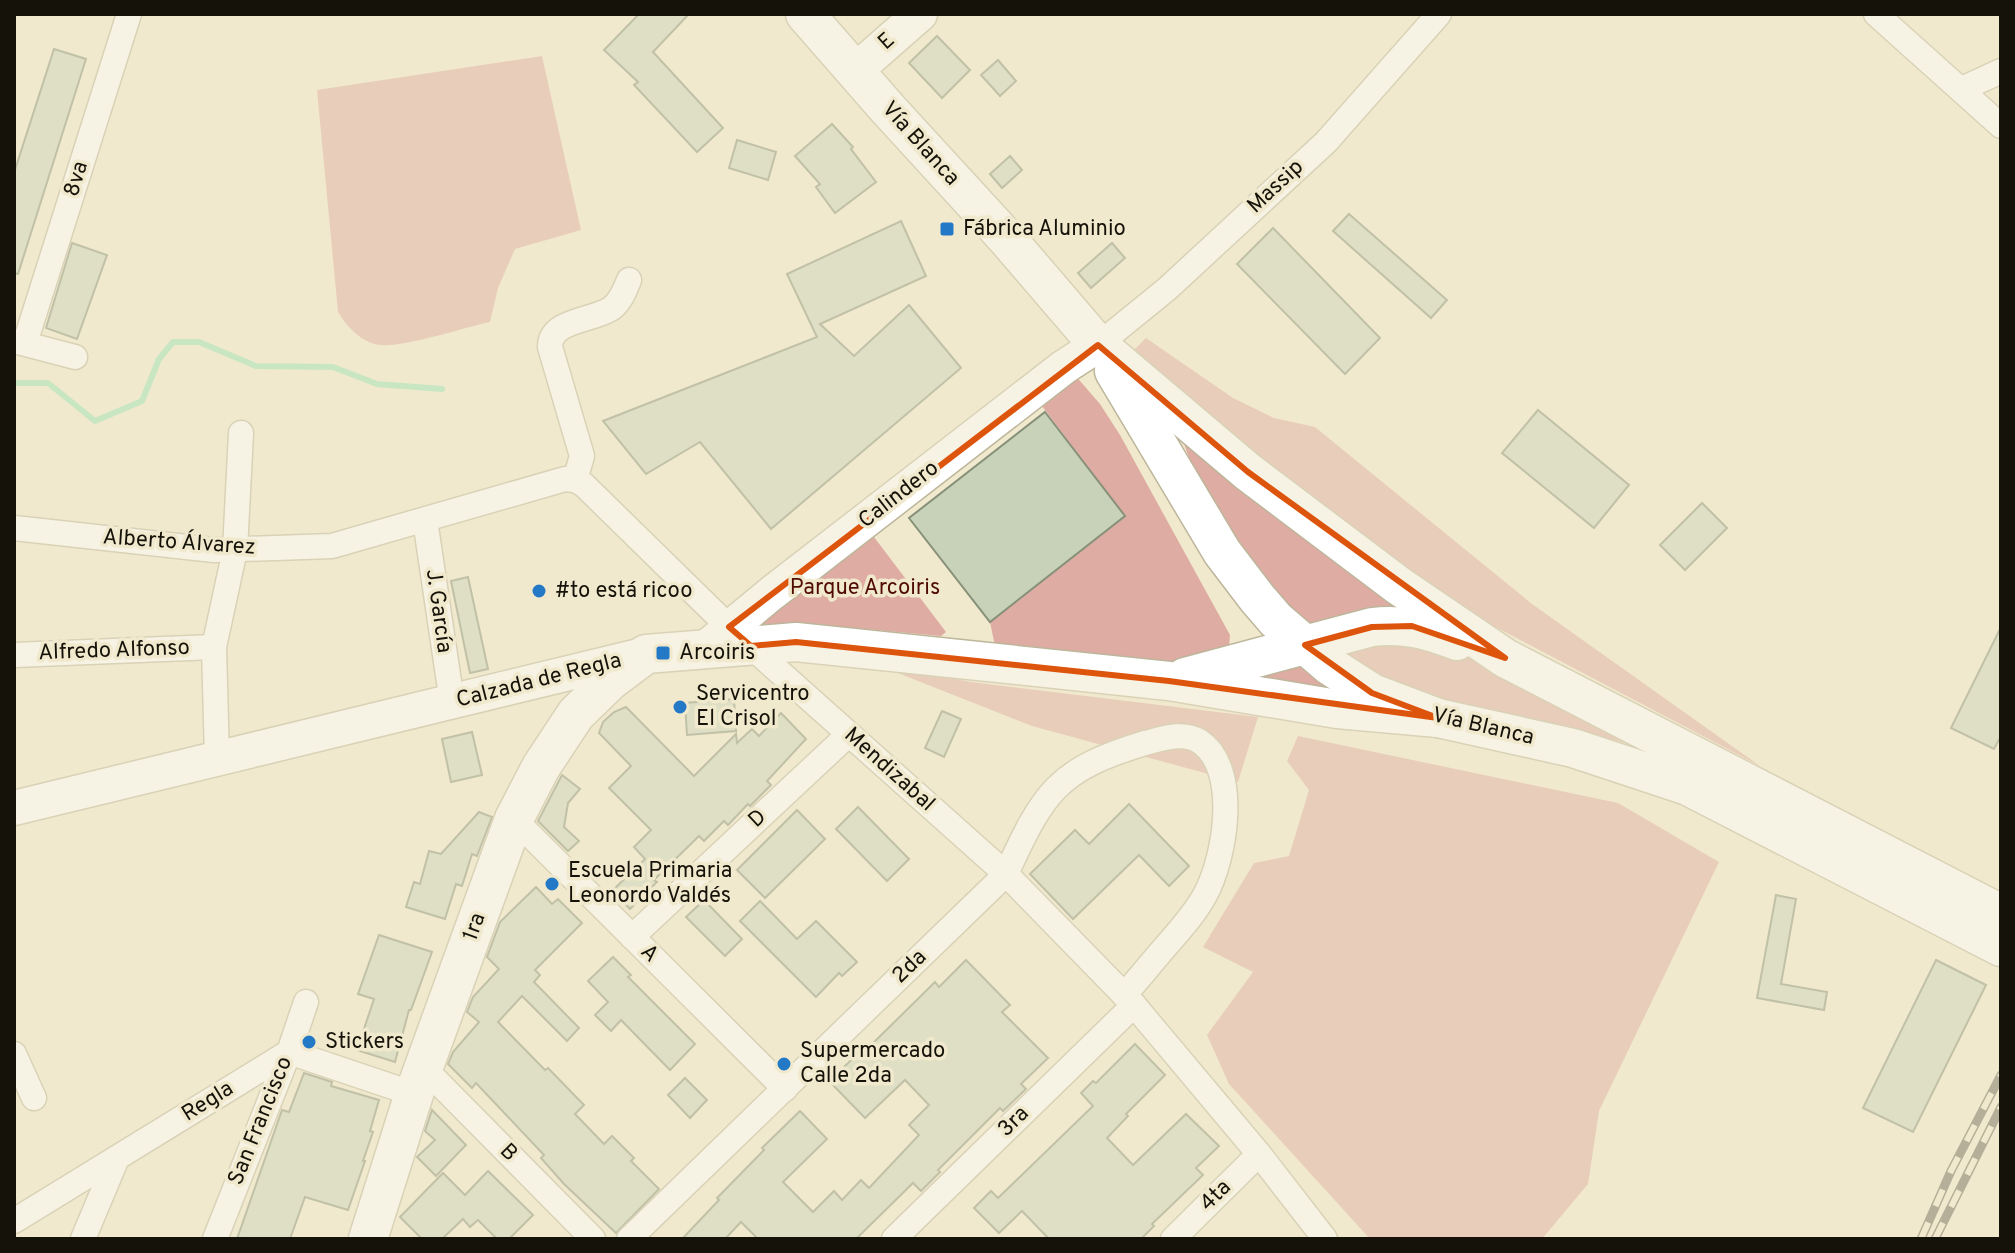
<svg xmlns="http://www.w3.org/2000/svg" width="2015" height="1253" viewBox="0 0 2015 1253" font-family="Overpass,sans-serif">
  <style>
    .green { fill: #deaca3 }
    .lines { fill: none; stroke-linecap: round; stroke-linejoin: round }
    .stream { stroke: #9ae3b5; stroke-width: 6 }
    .building { fill: #c7d2b8; stroke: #879078; stroke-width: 2 }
    .street-casing { stroke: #bdb69b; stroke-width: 27 }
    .secondary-casing { stroke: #bdb69b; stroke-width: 37 }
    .primary-casing { stroke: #bdb69b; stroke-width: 41 }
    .street { stroke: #fff; stroke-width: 24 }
    .secondary { stroke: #fff; stroke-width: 34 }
    .primary { stroke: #fff; stroke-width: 38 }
    .rail-casing { stroke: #6e6959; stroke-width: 9 }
    .rail { stroke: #f1e9cd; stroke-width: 6; stroke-dasharray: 18; stroke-linecap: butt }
    .marked { fill: none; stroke: #dd550c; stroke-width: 6; stroke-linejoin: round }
    .poi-dot { fill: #2479c7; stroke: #f1e9cd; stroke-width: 3 }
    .labels { text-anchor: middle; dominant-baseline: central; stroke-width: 7; stroke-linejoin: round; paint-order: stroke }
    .street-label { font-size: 22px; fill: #151209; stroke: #f1e9cd }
    .poi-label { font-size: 22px; fill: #151209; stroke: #f1e9cd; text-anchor: start }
    .park-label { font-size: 22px; fill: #500b05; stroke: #f1e9cd }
  </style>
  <rect width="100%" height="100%" fill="#f1e9cd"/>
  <g class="green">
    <path d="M542 56 581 230 515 249 498 288 490 322C466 327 402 348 380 345 362 343 347 327 338 312L317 90Z"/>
    <path d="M1146 338 1233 398 1274 418 1315 427 1532 604 1760 766 1429 592 1128 356Z"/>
    <path d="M1074 374 1100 404 1120 435 1230 635 1229 647 1182 669 995 646 990 622 1125 517 1039 402Z"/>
    <path d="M1182 438 1393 602V606L1311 632 1263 587 1193 469Z"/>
    <path d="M864 536 874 537 946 632 941 636 843 627H796L751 632Z"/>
    <path d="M1423 636 1471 658 1634 745 1545 723 1416 699 1331 650Z"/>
    <path d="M1292 658 1331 689 1230 674Z"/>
    <path d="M870 662 971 682 1258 717 1238 782 1032 726Z"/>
    <path d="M1298 736 1618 803 1719 862 1599 1111 1588 1184 1542 1239H1370L1229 1084 1207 1035 1253 972 1203 947 1254 863 1289 856 1309 790 1287 761Z"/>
  </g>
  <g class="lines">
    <path class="stream" d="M14 383H48L95 421 142 401 159 359 173 342H199L256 366 333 367 377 384 442 389"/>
  </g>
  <g class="building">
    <path d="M639 14H689L653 52 723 128 697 152 634 85 638 82 604 50Z"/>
    <path d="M937 36 970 70 942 98 909 63Z"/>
    <path d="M54 49 86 59 18 274 14 273V173Z"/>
    <path d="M998 60 1016 81 1000 96 981 75Z"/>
    <path d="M832 124 853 147 851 149 876 182 835 213 816 187 820 184 795 156Z"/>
    <path d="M737 140 776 152 768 180 729 168Z"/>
    <path d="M1010 156 1022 170 1002 188 990 174Z"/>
    <path d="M1349 214 1447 300 1431 318 1333 231Z"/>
    <path d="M901 221 926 276 820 324 854 356 909 305 961 368 771 529 700 442 646 474 603 421 817 337 787 274Z"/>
    <path d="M1273 228 1380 338 1345 374 1237 264Z"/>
    <path d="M72 243 107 255 77 339 46 328Z"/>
    <path d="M1112 243 1125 258 1091 288 1078 273Z"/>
    <path d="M1538 410 1629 485 1594 528 1502 453Z"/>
    <path d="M1045 412 1125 516 990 622 909 518Z"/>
    <path d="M1702 503 1727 528 1685 570 1660 545Z"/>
    <path d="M468 577 488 669 470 673 451 581Z"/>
    <path d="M2001 627V736L1994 749 1951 728Z"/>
    <path d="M734 699 736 731 687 735 685 703Z"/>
    <path d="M626 707 694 776 736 734 737 743 752 729 759 736 781 713 806 739 767 781 771 785 750 806 748 804 728 825 724 821 704 841 699 836 654 880 657 882 630 909 612 891 645 859 634 847 651 830 609 788 631 766 599 733 603 722 614 712Z"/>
    <path d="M942 711 961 719 944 757 925 748Z"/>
    <path d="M472 732 482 775 451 782 442 739Z"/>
    <path d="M562 775 580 789 568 803 564 827 579 841 568 851 538 821Z"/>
    <path d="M1129 804 1189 866 1169 886 1139 855 1073 919 1030 874 1075 830 1089 844Z"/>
    <path d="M858 807 909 859 887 881 836 829Z"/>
    <path d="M797 810 825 839 765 898 737 870Z"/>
    <path d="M479 812 492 817 477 856 472 854 462 886 456 884 445 919 406 907 414 882 420 884 429 851 441 854Z"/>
    <path d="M536 887 552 904 558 899 582 923 535 970 540 975 534 982 579 1028 567 1041 522 996 498 1022 545 1070 548 1068 584 1105 575 1114 604 1144 612 1136 634 1158 631 1161 659 1189 616 1233 564 1184 541 1158 544 1155 476 1083 472 1088 448 1064 453 1052 479 1022 467 1012 473 997 499 969 487 957 500 922Z"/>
    <path d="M1776 895 1796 899 1781 984 1827 992 1824 1010 1757 998Z"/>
    <path d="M704 900 742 939 725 956 686 917Z"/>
    <path d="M760 901 797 939 816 921 857 962 842 976 839 973 816 997 740 921Z"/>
    <path d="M379 935 432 952 411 1010H409L395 1062 357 1050 374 999 358 994Z"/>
    <path d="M613 957 631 975 628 977 695 1044 670 1070 621 1020 611 1031 595 1015 608 1002 588 981Z"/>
    <path d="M966 960 1010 1005 1002 1012 1048 1058 1021 1084 1026 1089 1003 1111 1000 1108 938 1170 940 1172 921 1191 913 1183 856 1239H758L741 1222 725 1239H682L719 1200 717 1198 764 1150 762 1148 800 1111 827 1139 783 1182 813 1212 834 1191 842 1200 861 1180 869 1188 919 1135 909 1125 929 1105 905 1080 865 1118 829 1081 863 1049 865 1051 935 982 939 987Z"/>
    <path d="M1936 960 1986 985 1913 1132 1863 1108Z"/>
    <path d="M1135 1044 1165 1075 1126 1114 1128 1116 1107 1138 1133 1165 1186 1114 1219 1146 1196 1168 1203 1175 1152 1224 1154 1226 1141 1239H1049L1022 1211 999 1233 974 1208 991 1191 998 1198 1093 1106 1081 1093 1093 1081 1096 1083Z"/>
    <path d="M304 1073 332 1082 331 1086 379 1100 370 1131 373 1132 363 1161H365L348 1210 305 1197 290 1239H237L282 1110 289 1112Z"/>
    <path d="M685 1078 707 1100 690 1118 668 1095Z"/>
    <path d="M432 1110 466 1145 436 1176 417 1157 435 1140 425 1131Z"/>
    <path d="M488 1171 533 1215 509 1239H497L478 1220 470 1227 463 1219 442 1239H422L400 1217 443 1173 465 1195Z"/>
  </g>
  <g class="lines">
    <g class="street-casing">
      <g id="street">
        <path d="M1876 14 2001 126"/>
        <path d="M1962 89 2001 71"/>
        <path d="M14 341 75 357"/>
        <path d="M25 343 129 14"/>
        <path d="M1098 345 1167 289 1326 142 1439 14"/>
        <path d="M575 480 584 485 729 627 1006 874 1134 1005 1259 1154 1325 1239"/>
        <path d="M575 480 582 456 550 347C550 319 594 321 612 308 621 301 625 290 629 280"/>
        <path d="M425 520 452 702"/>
        <path d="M14 528 214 550 332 546 565 479 575 480"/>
        <path d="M14 655 214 647"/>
        <path d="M217 759 214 647 235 550 241 433"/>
        <path d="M514 819 785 1089"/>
        <path d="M632 937 849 734"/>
        <path d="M14 1054 34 1098"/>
        <path d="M424 1068 593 1239"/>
        <path d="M14 1221 289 1052 414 1094"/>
        <path d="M83 1239 117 1158"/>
        <path d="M215 1239 289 1052 306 1002"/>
        <path d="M629 1239 1006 874C1044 792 1056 770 1145 743 1162 739 1183 731 1199 741 1241 768 1225 859 1205 895 1193 917 1176 934 1160 953 1148 967 1137 981 1124 995"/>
        <path d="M894 1239 1134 1005"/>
        <path d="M1173 1239 1259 1154"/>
      </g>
    </g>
    <g class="secondary-casing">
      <g id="secondary">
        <path d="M855 71 920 14"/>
        <path d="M703 650 772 593 1064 367 1098 345"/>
        <path d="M14 808 643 655"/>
      </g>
    </g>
    <g class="primary-casing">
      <g id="primary">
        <path d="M805 14 888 109 1008 240 1098 345 1248 472 1399 586 1505 658 2001 914"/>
        <path d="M1114 371 1222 552 1257 598 1276 620 1330 666 1372 693 1438 718 1573 748 1688 786 2001 947"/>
        <path d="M1185 677 1372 627C1404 623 1428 630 1457 641"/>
        <path d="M368 1239 414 1094 514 819 541 767 576 714 610 681 646 654 796 642 1169 681 1337 709 1438 718"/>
      </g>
    </g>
    <use href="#street" class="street"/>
    <use href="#secondary" class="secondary"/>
    <use href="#primary" class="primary"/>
    <g class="rail-casing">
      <g id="rail">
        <path d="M1921 1239 1951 1171 2001 1075"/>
        <path d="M1935 1239 2001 1107"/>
      </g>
    </g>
    <use href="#rail" class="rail"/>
  </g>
  <path d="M0 0H2015V1253H0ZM1098 345 1248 472 1505 658 1412 626 1372 627 1305 645 1372 693 1438 718 1169 681 796 642 751 646 729 627Z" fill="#f1e9cd" fill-opacity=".55" fill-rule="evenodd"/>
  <path class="marked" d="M1098 345 1248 472 1505 658 1412 626 1372 627 1305 645 1372 693 1438 718 1169 681 796 642 751 646 729 627Z"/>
  <g class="poi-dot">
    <rect x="939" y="221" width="16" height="16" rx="4"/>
    <circle cx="539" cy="591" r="8"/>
    <rect x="655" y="645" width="16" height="16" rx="4"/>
    <circle cx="680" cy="707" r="8"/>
    <circle cx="552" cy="884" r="8"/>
    <circle cx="309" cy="1042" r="8"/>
    <circle cx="784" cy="1064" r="8"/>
  </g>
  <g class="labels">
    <g class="street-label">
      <text transform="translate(887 42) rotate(-42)">E</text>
      <text transform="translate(920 144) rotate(48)">Vía Blanca</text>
      <text transform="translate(77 179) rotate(-73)">8va</text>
      <text transform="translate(1276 187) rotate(-43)">Massip</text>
      <text transform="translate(899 495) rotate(-38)">Calindero</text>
      <text transform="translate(179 543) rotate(4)">Alberto Álvarez</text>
      <text transform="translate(438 611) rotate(82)">J. García</text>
      <text transform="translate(114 651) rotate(-2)">Alfredo Alfonso</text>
      <text transform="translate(539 681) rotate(-14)">Calzada de Regla</text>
      <text transform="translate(1483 727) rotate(13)">Vía Blanca</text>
      <text transform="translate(889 770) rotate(42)">Mendizabal</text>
      <text transform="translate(758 819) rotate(-43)">D</text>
      <text transform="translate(475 927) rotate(-70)">1ra</text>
      <text transform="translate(649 954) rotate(45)">A</text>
      <text transform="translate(910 967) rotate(-44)">2da</text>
      <text transform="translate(208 1102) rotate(-32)">Regla</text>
      <text transform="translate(261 1121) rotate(-68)">San Francisco</text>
      <text transform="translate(1014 1122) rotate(-44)">3ra</text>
      <text transform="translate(508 1153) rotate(45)">B</text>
      <text transform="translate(1216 1196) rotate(-45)">4ta</text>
    </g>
    <g class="poi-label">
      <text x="963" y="229">Fábrica Aluminio</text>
      <text x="555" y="591">#to está ricoo</text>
      <text x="679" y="653">Arcoiris</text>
      <text x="696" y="694">Servicentro<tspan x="696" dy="25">El Crisol</tspan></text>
      <text x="568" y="871">Escuela Primaria<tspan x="568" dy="25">Leonordo Valdés</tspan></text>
      <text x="325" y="1042">Stickers</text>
      <text x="800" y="1051">Supermercado<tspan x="800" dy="25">Calle 2da</tspan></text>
    </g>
    <g class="park-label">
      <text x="865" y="588">Parque Arcoiris</text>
    </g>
  </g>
  <rect width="2015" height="1253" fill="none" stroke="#151209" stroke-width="32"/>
</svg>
